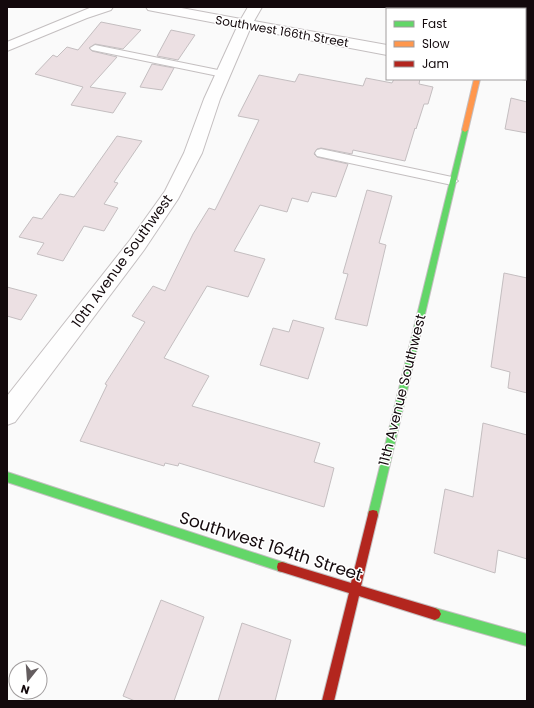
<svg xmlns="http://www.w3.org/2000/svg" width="534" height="708" viewBox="0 0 534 708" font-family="Poppins,sans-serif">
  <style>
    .building { fill: #ece0e3; stroke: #c4bec0 }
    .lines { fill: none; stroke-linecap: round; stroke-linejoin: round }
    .lane-casing { stroke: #c4bfc0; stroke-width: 2 }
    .street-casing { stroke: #c4bfc0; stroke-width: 2 }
    .fast-casing { stroke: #c4bfc0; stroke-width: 2 }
    .slow-casing { stroke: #c4bfc0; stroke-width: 2 }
    .jam-casing { stroke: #c4bfc0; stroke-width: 2 }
    .lane { fill: #fefefe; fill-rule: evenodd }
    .street { fill: #fefefe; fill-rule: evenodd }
    .fast { fill: #63d668; fill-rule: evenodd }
    .slow { fill: #ff974d; fill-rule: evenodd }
    .jam { fill: #b3261e; fill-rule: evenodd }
    .labels { text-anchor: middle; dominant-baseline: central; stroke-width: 3; stroke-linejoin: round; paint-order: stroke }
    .far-street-label { font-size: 12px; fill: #13090c; stroke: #fff }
    .street-label { font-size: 14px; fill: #13090c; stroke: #fff }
    .near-street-label { font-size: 17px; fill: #13090c; stroke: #fff }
  </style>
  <rect width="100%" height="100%" fill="#fafafa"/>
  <g class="building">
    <path d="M101 22 141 30 123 49 95 44 89 48 92 51 117 57 90 87 126 93 113 113 71 105 83 87 35 74 53 55 57 57 67 47 78 50Z"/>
    <path d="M171 30 195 35 178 60 157 56Z"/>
    <path d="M152 64 174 68 162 90 140 87Z"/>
    <path d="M299 74 363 86 366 78 392 83 394 79H420L419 84 433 87 428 104H424L416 129 415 128 405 161 353 150 352 154 321 148 317 149 314 154 317 157 348 164 336 197 312 192 308 202 292 198 287 212 260 205 234 251 265 259 248 297 207 286 164 358 209 376 192 406 320 443 314 462 334 468 324 507 179 463 178 466 165 463 164 466 80 441 107 385 105 384 145 322 132 316 153 286 165 291 193 234 209 208 215 210 232 176 259 120 238 116 259 75 295 82Z"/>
    <path d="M511 98 527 102V133L505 129Z"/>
    <path d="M117 136 142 141 114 182 118 183 104 204 118 208 104 231 84 226 63 261 37 254 44 243 19 237 33 217 42 219 60 194 74 197Z"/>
    <path d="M367 190 392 196 379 243 386 245 367 326 335 319 348 274 343 273Z"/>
    <path d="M504 273 527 278V393L508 388 510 372 491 367Z"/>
    <path d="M7 287 37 295 21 320 7 316Z"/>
    <path d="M293 320 324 328 308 379 260 365 273 328 289 332Z"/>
    <path d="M483 423 527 435V559L498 550 495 573 434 553 445 489 473 497Z"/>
    <path d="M161 600 204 617 174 701H135L123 696Z"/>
    <path d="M242 623 291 640 275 701H218Z"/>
  </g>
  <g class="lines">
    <g class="lane-casing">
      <g id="lane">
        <path d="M95 45 223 71 228 74 223 77 92 50 90 48Z"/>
        <path d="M321 149 452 177 458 181 452 185 317 156 315 153 317 150Z"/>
      </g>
    </g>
    <g class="street-casing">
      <g id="street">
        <path d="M92 7H113L111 10 87 18 7 51V42Z"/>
        <path d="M146 7H176L241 19 248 7H262L254 21 387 45V55L250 29 220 99 202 153 178 199 144 250 15 422 7 425V396L130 240 165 191 184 153 204 99 237 27 153 11 148 10Z"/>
        <path d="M486 7H500L499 9H485Z"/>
        <path d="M525 70H527V80L522 79H525Z"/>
      </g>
    </g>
    <g class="fast-casing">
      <g id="fast">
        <path d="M463 128H467L468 130 378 515 377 519 373 520 369 519 368 515Z"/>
        <path d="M7 472 282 562 286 563 287 567 286 571 282 572 7 482Z"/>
        <path d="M435 608 527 634V646L435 620 431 618 429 614 431 610Z"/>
      </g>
    </g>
    <g class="slow-casing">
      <path id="slow" d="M474 79H480L468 130 465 132 462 130Z"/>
    </g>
    <g class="jam-casing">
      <path id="jam" d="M373 510 377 511 378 515 361 586 435 608 439 610 441 614 439 618 435 620 359 596 334 701H322L349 593 282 572 278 571 277 567 278 563 282 562 351 583 369 511Z"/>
    </g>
    <use href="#lane" class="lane"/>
    <use href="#street" class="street"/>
    <use href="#fast" class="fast"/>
    <use href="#slow" class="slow"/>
    <use href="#jam" class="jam"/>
  </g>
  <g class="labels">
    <g class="far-street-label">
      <text transform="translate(282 31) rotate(10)">Southwest 166th Street</text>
    </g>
    <g class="street-label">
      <text transform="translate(122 261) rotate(-54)">10th Avenue Southwest</text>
      <text transform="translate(402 390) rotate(-76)">11th Avenue Southwest</text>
    </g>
    <g class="near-street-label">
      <text transform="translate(271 546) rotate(18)">Southwest 164th Street</text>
    </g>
  </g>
  <rect width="534" height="708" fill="none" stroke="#13090c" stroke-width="16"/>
  <rect x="386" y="8" width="140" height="72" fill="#ffffff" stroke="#a19d9e"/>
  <rect x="394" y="21" width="20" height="6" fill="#63d668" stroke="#a19d9e"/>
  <text x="422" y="28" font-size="12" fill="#13090c">Fast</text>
  <rect x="394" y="41" width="20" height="6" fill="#ff974d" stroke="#a19d9e"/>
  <text x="422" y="48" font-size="12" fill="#13090c">Slow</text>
  <rect x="394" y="61" width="20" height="6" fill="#b3261e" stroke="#a19d9e"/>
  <text x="422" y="68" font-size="12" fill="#13090c">Jam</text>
  <g transform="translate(28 680) rotate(197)"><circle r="19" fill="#ffffff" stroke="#a19d9e"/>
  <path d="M0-3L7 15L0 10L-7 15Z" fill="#645d5f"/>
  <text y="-6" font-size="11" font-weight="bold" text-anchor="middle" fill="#13090c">N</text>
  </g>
</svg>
